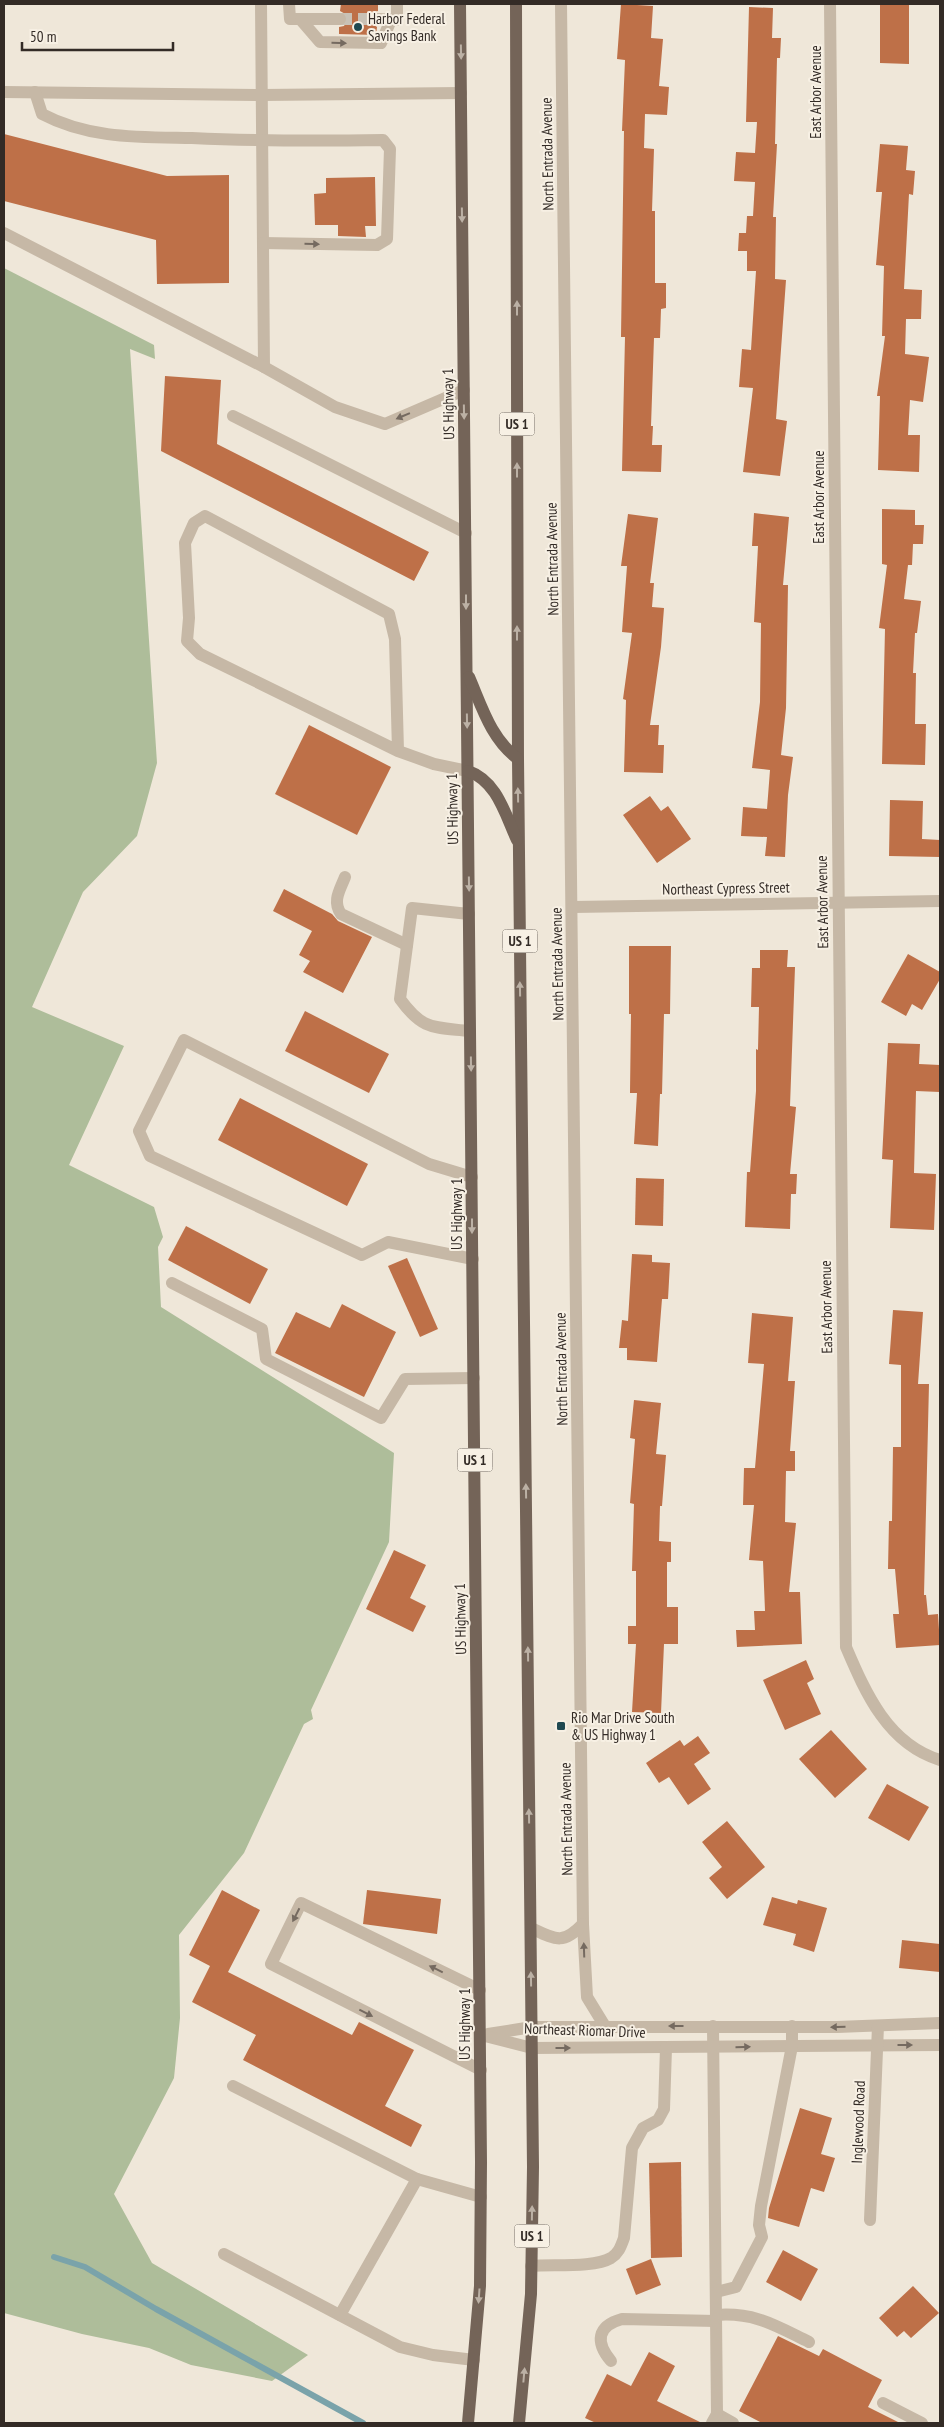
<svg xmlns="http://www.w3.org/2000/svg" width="944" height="2427" viewBox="0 0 944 2427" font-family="'PT Sans Narrow',sans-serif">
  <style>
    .green { fill: #aebd9a }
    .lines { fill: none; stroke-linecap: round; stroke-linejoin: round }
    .stream { stroke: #7aa3aa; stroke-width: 6 }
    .building { fill: #be7048 }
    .minor-tunnel { stroke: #c9c1b5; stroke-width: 12; stroke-dasharray: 12 6; stroke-linecap: butt }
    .minor { stroke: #c6b8a6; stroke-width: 12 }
    .major { stroke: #746458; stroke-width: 12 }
    .oneway { fill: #756a60 }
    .oneway2 { fill: #bcb1a5 }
    .poi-dot { fill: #1f4951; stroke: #f7f0e4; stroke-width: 2 }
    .labels { text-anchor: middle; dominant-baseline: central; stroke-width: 4; stroke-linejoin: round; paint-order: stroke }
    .shield { fill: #f7f0e4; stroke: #6e665f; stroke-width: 1 }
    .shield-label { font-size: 14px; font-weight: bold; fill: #332b26 }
    .poi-label { font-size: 15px; fill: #332b26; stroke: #f7f0e4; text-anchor: start }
    .street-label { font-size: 15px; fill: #332b26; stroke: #f7f0e4 }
  </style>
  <rect width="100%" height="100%" fill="#efe7d9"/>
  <path class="green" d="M4 268 154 345 155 359 130 349 157 763 137 836 83 892 32 1007 124 1046 69 1165 154 1207 163 1237 158 1247 161 1307 394 1453 389 1542 311 1710 313 1719 304 1724 244 1853 179 1935 180 2018 174 2078 114 2194 152 2263 308 2355 272 2381 191 2365 149 2348 82 2334 4 2313Z"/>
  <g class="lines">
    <path class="stream" d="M54 2257 85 2267 156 2309 363 2423"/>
  </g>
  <g class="building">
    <path d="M341 4H378V11L374 12 370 18 371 23 377 27 376 35 339 34V27L344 26 348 19 347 15 340 11Z"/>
    <path d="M621 4 653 6 651 38 663 39 659 86 669 87 667 115 645 114 644 148 654 149 652 211H655V283H666V308L661 309 660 338H654L651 426H653L652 445H662L661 472 622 471 625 337H621L624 131H622L625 60 617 59Z"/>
    <path d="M880 4 909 5V64L880 63Z"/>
    <path d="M749 7 773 8 772 38H781L780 58H777L775 144H777L773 217H776L775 279 786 280 776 419 787 421 780 476 743 472 753 388 739 387 742 349 751 350 756 271H747V251H738L739 233H746L747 216H753L755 182 734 181 736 152 755 153 757 122H746Z"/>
    <path d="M4 134 167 176 229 175V283L157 284 156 240 4 201Z"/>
    <path d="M880 144 908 146 906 170 915 171 913 195 909 194 904 289 922 290 921 319H906L905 354 929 357 923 402 910 400 908 435H920L919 472 878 470 880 396H877L885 336H882L884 266 876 265 882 192H876Z"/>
    <path d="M375 177 376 226H365L366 237 338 236V225H315L314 194 326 193V178Z"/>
    <path d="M165 376 221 380 217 444 429 552 414 581 161 451Z"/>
    <path d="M882 509 915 510V525H924L923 544H913L912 565H908L904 599 921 601 917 633H915L913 673H916L915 724H926L925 765 882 764 885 629 879 628 887 565 882 564Z"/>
    <path d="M754 513 789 517 783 585H788L786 708 781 755 793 757 788 795 785 857 765 856 767 837 741 836 743 807 767 809 770 770 752 768 760 702 761 623 754 622 758 546H752Z"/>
    <path d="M628 514 658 518 650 583H654L652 607 664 608 661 647 650 725H659L658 745H664L663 773 624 772 626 700 623 699 632 633 622 632 627 566H621Z"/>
    <path d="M309 725 391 767 357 835 275 794Z"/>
    <path d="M650 796 661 811 668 806 691 839 657 863 623 815Z"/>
    <path d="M890 800 923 801 922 839 940 840V857L889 856Z"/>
    <path d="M284 889 332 914 338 921 372 937 343 993 303 972 310 961 299 955 312 931 273 911Z"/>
    <path d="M629 946H671L670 1014H664L662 1094H660L658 1146 634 1144 637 1093H630L631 1014H629Z"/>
    <path d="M760 950H788L787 967H795L790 1106 796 1107 790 1174H797L796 1194H791L790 1229 745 1227 747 1172H750L756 1091V1049L758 1050 759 1007H751L752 968H760Z"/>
    <path d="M908 954 940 972V979L922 1010 912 1004 906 1016 881 1002Z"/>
    <path d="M305 1011 389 1054 369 1093 285 1051Z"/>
    <path d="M888 1043 920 1044 919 1064 940 1065V1092L916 1091 914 1173 936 1174 934 1230 890 1228 893 1160 882 1159Z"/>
    <path d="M240 1098 368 1164 347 1206 218 1140Z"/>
    <path d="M636 1178 664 1179 663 1226 635 1225Z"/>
    <path d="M186 1226 268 1269 250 1304 168 1260Z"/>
    <path d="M632 1254 652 1255V1262L670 1263 668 1299H662L657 1362 627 1360V1348H619L622 1320 628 1321Z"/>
    <path d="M407 1258 438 1329 420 1337 388 1266Z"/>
    <path d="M342 1304 396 1332 364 1397 275 1353 296 1312 330 1328Z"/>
    <path d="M893 1310 923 1312 918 1384H929L924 1595H926L928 1615 938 1614 940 1645 896 1648 893 1614H899L895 1569H888L889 1521H892L893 1447H901V1365L889 1364Z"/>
    <path d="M752 1313 793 1317 788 1381H795L790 1451H795V1471H786L785 1522 796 1523 789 1592H800L802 1644 737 1647 736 1630H755L754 1611H765L763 1561 749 1560 754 1505H743L744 1468H755L764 1364 748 1363Z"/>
    <path d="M634 1400 661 1403 656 1454 666 1455 662 1506H660L659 1541 671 1542V1562H667V1607H678V1644H664L661 1713 632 1712 636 1644H628V1626H636V1571H632L634 1504 630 1503 635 1439 630 1438Z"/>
    <path d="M394 1550 426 1565 410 1598 426 1606 413 1632 366 1609Z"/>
    <path d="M806 1660 814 1679 807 1683 821 1714 785 1730 763 1680Z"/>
    <path d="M831 1730 867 1769 835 1798 799 1759Z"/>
    <path d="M698 1736 710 1753 694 1764 711 1789 688 1805 669 1777 659 1783 646 1763 680 1740 684 1746Z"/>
    <path d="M887 1784 929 1807 909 1841 868 1818Z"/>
    <path d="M727 1821 765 1867 727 1899 709 1878 722 1867 702 1842Z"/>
    <path d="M222 1890 260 1910 228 1972 352 2035 359 2022 414 2050 385 2106 422 2125 411 2147 243 2060 256 2035 192 2002 210 1966 189 1955Z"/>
    <path d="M367 1890 441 1899 437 1934 363 1924Z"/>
    <path d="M772 1897 797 1904 798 1900 827 1908 814 1952 793 1945 796 1934 763 1925Z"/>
    <path d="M902 1940 940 1944V1972L899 1968Z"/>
    <path d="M800 2108 832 2118 821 2154 835 2158 824 2192 811 2188 799 2227 768 2218 769 2208Z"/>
    <path d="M681 2162 682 2257 651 2258 649 2163Z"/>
    <path d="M783 2250 818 2269 801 2301 766 2282Z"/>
    <path d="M651 2259 661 2285 636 2295 626 2269Z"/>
    <path d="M913 2286 939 2313 911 2338 904 2331 897 2337 879 2318Z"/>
    <path d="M778 2336 819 2356 823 2349 882 2380 868 2407 900 2423H762L739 2411Z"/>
    <path d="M649 2352 675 2366 657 2401 702 2423H596L585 2418 607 2374 631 2386Z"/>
  </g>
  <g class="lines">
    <path class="minor-tunnel" d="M340 19H378"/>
    <g class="minor">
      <path d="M261 4 264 367"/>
      <path d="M289 4 290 19H340"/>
      <path d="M561 4 583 1924 587 1997 606 2028"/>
      <path d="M830 4 846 1647C866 1694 888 1744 940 1760"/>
      <path d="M378 19 397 20V4"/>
      <path d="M301 20 320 42 381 43 391 20"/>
      <path d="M4 92 262 95 461 93"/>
      <path d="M35 92 42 114C89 139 140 137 192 138 255 141 319 141 383 140L390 149 387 239 377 245 263 243"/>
      <path d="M4 233 264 367 335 407 385 424 464 390"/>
      <path d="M233 416 466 533"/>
      <path d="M398 751 395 639 389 614 205 516 194 523 185 543 189 618 187 641 200 654 398 751 434 764 468 771"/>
      <path d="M345 877C340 890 332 901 341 914L407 945"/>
      <path d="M573 907 940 901"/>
      <path d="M469 914 412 908 400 999C423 1031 434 1027 470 1031"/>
      <path d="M472 1177 429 1164 184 1040 139 1131 150 1156 362 1255 388 1242 473 1259"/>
      <path d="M172 1283 262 1329 266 1359 381 1418 405 1379 474 1378"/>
      <path d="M531 1928C556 1940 563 1945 583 1924"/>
      <path d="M480 1990 301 1903 271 1964 481 2070"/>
      <path d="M488 2034 532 2027H837L940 2023"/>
      <path d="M481 2035 532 2048 940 2045"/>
      <path d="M233 2086 417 2179 481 2197"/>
      <path d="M870 2220 878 2026"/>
      <path d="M224 2254 400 2347 433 2355 474 2360"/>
      <path d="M531 2266C552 2264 594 2268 611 2258 619 2253 621 2246 624 2238L632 2148 643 2128 658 2120 664 2109 666 2048"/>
      <path d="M716 2292 736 2287 762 2237 759 2225 761 2206 792 2046V2026"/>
      <path d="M340 2315 417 2179"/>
      <path d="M716 2315C755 2312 776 2326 809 2342"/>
      <path d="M611 2361C595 2342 597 2326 622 2319L716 2321"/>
      <path d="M883 2403 922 2423"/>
      <path d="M717 2414 733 2423"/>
      <path d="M712 2423 717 2414 713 2026"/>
    </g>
    <g class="major">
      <path d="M460 4 481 2162 480 2286 468 2423"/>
      <path d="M516 4 518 759 533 2167 531 2294 519 2423"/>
      <path d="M469 677C482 707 491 739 518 759"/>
      <path d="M468 771C497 781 505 814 517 840"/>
    </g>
  </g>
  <defs><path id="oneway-solid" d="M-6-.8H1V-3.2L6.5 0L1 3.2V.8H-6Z" transform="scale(1.25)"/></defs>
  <g class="oneway">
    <use href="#oneway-solid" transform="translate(339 43) rotate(1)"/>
    <use href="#oneway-solid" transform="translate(312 244) rotate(1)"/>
    <use href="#oneway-solid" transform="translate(403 416) rotate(157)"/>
    <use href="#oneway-solid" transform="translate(296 1915) rotate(117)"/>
    <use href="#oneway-solid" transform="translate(584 1950) rotate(-92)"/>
    <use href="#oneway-solid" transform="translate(436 1969) rotate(-154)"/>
    <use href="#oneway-solid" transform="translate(366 2013) rotate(27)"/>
    <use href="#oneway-solid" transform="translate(676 2026) rotate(180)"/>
    <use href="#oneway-solid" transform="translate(838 2027) rotate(179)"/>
    <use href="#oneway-solid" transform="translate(905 2045)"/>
    <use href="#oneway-solid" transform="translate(743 2047) rotate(-1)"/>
    <use href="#oneway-solid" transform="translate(563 2048)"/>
  </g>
  <g class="oneway2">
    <use href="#oneway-solid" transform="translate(461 52) rotate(89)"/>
    <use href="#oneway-solid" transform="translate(462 215) rotate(89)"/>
    <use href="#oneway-solid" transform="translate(517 308) rotate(-90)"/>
    <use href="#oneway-solid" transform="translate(464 412) rotate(89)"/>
    <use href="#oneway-solid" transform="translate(517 470) rotate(-90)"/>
    <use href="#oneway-solid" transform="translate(466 602) rotate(90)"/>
    <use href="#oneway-solid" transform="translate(517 633) rotate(-90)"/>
    <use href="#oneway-solid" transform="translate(467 721) rotate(89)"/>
    <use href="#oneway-solid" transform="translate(518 795) rotate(-91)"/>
    <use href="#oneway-solid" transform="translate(469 884) rotate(89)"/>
    <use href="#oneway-solid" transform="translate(520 989) rotate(-91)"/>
    <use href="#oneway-solid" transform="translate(471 1064) rotate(89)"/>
    <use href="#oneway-solid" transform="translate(472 1226) rotate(90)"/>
    <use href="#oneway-solid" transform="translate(526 1491) rotate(-91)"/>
    <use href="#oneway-solid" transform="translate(528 1654) rotate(-91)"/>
    <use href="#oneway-solid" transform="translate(529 1816) rotate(-91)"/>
    <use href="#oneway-solid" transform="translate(531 1979) rotate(-91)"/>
    <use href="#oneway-solid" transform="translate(532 2213) rotate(-89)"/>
    <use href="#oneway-solid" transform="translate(479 2296) rotate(94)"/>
    <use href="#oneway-solid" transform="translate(524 2375) rotate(-85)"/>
  </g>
  <g class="poi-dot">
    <circle cx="358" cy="27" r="5"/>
    <rect x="556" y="1721" width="10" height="10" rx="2.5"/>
  </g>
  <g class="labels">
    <g class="shield">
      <rect x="499.5" y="412.5" width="35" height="23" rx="4"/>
      <rect x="502.5" y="929.5" width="35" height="23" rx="4"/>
      <rect x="457.5" y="1448.5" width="35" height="23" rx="4"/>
      <rect x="514.5" y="2224.5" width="35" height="23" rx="4"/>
    </g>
    <g class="shield-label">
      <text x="517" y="424">US 1</text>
      <text x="520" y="941">US 1</text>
      <text x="475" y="1460">US 1</text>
      <text x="532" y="2236">US 1</text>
    </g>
    <g class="poi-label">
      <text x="368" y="18">Harbor Federal<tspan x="368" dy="17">Savings Bank</tspan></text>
      <text x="571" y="1717">Rio Mar Drive South<tspan x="571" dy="17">&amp; US Highway 1</tspan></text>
    </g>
    <g class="street-label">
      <text transform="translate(815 92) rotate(-90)">East Arbor Avenue</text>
      <text transform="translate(547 154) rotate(-91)">North Entrada Avenue</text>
      <text transform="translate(448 404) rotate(-91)">US Highway 1</text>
      <text transform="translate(818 497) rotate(-90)">East Arbor Avenue</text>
      <text transform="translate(552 559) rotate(-91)">North Entrada Avenue</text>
      <text transform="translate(452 809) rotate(-91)">US Highway 1</text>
      <text transform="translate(726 888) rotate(-1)">Northeast Cypress Street</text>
      <text transform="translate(822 902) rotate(-91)">East Arbor Avenue</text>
      <text transform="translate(557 964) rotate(-91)">North Entrada Avenue</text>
      <text transform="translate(456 1214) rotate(-90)">US Highway 1</text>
      <text transform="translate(826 1307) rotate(-91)">East Arbor Avenue</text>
      <text transform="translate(561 1369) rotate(-91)">North Entrada Avenue</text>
      <text transform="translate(460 1619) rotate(-91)">US Highway 1</text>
      <text transform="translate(566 1819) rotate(-91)">North Entrada Avenue</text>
      <text transform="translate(464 2024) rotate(-90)">US Highway 1</text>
      <text transform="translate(585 2030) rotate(2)">Northeast Riomar Drive</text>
      <text transform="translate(858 2122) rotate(-88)">Inglewood Road</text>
    </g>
  </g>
  <rect width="944" height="2427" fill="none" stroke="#332b26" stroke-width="10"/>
  <path d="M22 42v8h151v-8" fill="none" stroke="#332b26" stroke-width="2.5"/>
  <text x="30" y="42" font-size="15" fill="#332b26" stroke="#f7f0e4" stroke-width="4" paint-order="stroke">50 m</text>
</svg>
